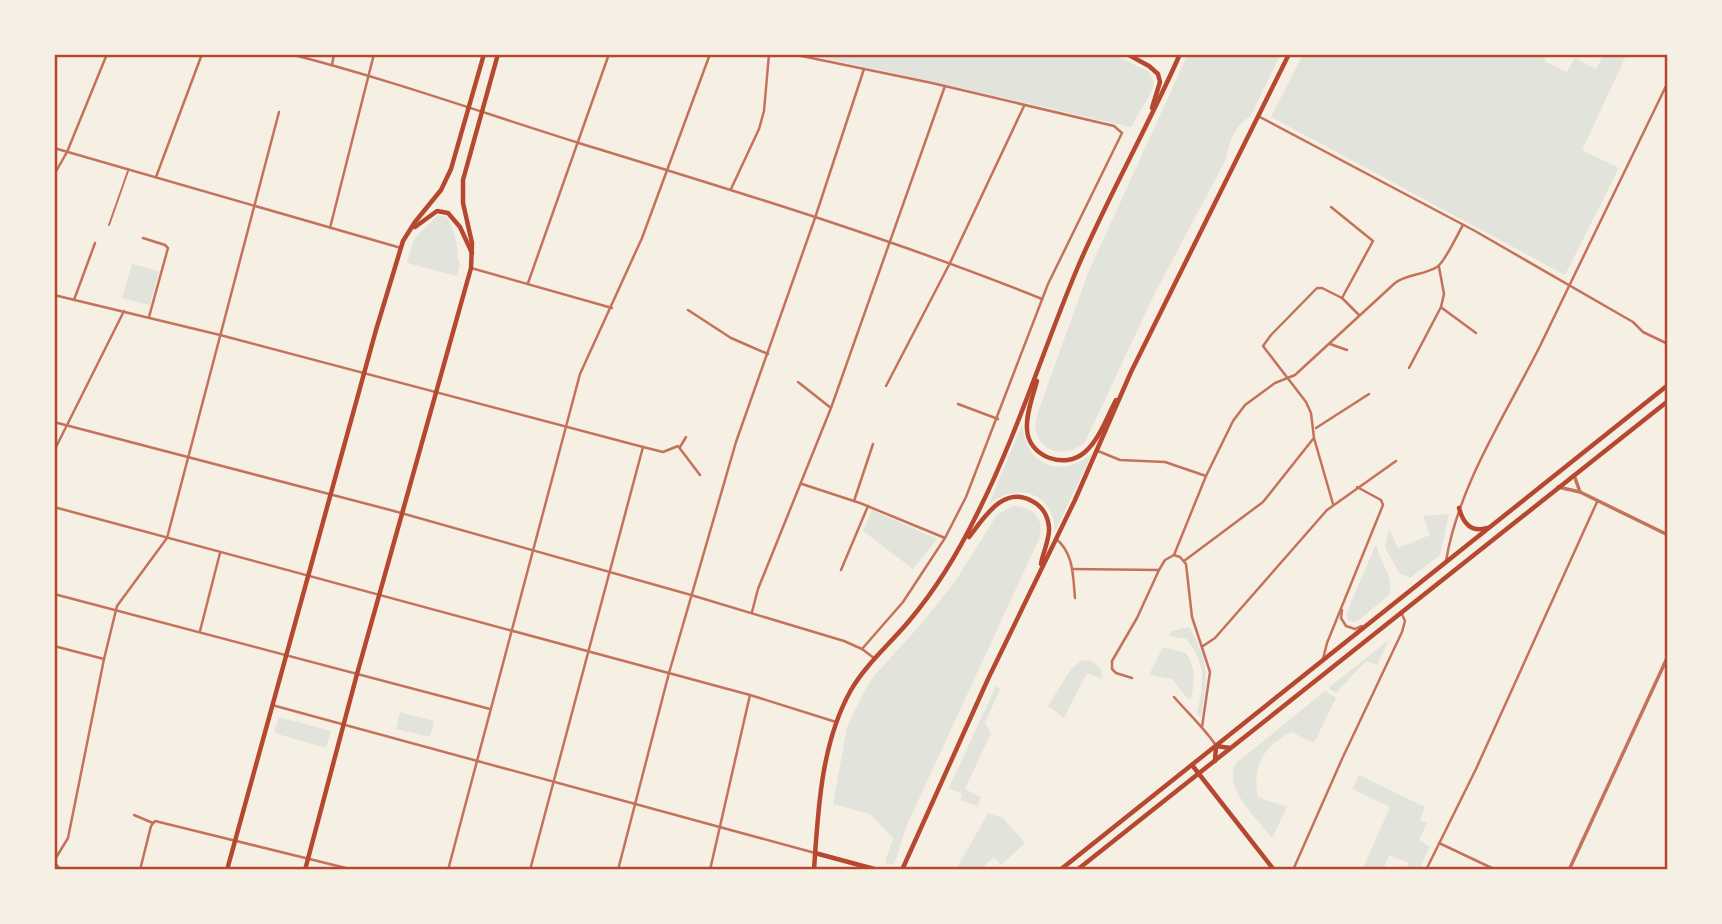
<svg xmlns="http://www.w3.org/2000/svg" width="1722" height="924" viewBox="0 0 1722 924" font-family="Bitter,serif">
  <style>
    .green { fill: #e2e4dc }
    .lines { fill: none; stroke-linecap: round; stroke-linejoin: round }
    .service { stroke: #c5725c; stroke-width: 2 }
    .minor { stroke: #c5725c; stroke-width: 2.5 }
    .tertiary { stroke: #c5725c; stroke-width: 3.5 }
    .primary { stroke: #b5482f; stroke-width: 4.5 }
    .neatline { fill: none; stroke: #b5482f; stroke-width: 2.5 }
  </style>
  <rect width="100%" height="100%" fill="#f6efe4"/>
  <g class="green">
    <path d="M804 54H1113L1149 72 1154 82 1151 93 1131 127C1022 103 914 76 804 54Z"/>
    <path d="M1188 54H1281L1250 117C1235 125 1229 142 1226 159L1155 293 1085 442C1070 456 1046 456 1037 435 1034 428 1036 420 1038 412L1088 273Z"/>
    <path d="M1303 54H1544L1546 62 1567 72 1575 58 1596 69 1604 54H1627L1582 150 1619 168 1565 275 1271 117Z"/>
    <path d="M438 215 447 217C452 226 456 236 457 247 459 254 456 258 460 264L457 276 407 263 414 239Z"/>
    <path d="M132 264 159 271 150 305 122 298Z"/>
    <path d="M1022 425C1027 466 1060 479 1092 454L1055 531C1053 492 1018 482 989 504Z"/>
    <path d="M1012 506C1031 505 1046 519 1039 539L907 825 894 865 885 863 893 838 870 814 833 804 847 727 864 692 874 676 922 623 956 580 997 515Z"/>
    <path d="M872 510 937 539 913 569 863 531Z"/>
    <path d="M1449 514 1440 555 1410 578 1399 573 1385 547 1389 529 1398 548 1430 535 1423 516Z"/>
    <path d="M1376 544C1380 564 1393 573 1390 594L1358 621 1353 622 1348 620 1346 614Z"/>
    <path d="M1189 627C1211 664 1207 678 1201 718L1197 714C1204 681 1207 668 1187 639L1169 636 1172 631Z"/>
    <path d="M1389 640 1377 665 1366 661 1336 693 1328 688Z"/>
    <path d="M1163 647 1186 653C1196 669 1195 681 1191 699H1188L1172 679 1149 675Z"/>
    <path d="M1082 660 1091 661 1101 669 1102 679 1087 673 1064 718 1048 706 1071 669Z"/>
    <path d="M996 686 1000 689 985 723 991 733 965 789 981 797 977 806 960 800 962 794 949 788Z"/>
    <path d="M1325 691 1336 698 1314 743 1291 732C1263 747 1252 766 1258 797L1287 807 1272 838C1258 819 1222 788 1236 763Z"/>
    <path d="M400 712 434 721 430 737 396 729Z"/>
    <path d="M279 717 331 731 326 748 274 733Z"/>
    <path d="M1359 775 1425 807 1420 820 1427 823 1419 840 1430 847 1419 870H1406L1409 863 1389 855 1383 870H1362L1390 807 1352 789Z"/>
    <path d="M988 813 1003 818 1025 843 1001 865 994 857 980 870H956Z"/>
  </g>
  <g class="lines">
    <path class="service" d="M109 225 128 171"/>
    <g class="minor">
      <path d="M290 54C388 79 483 113 579 143 735 191 891 238 1042 299"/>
      <path d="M792 54 932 83 1114 126 1122 133 1048 284 966 497 945 538 903 602 862 649"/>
      <path d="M332 65 334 54"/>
      <path d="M1258 116 1475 231 1633 322 1643 332 1668 344"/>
      <path d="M54 148 401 248"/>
      <path d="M54 175 67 152 107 54"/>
      <path d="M156 177 202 54"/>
      <path d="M731 189 759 129 764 111 769 54"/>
      <path d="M1331 207 1373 241 1342 298 1359 315"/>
      <path d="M330 228 374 54"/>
      <path d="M143 238 165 245 168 248 149 317"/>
      <path d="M471 268 612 308"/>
      <path d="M528 283 609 54"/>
      <path d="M54 295 220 335 643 447 663 452 678 446 700 475"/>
      <path d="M74 300 95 243"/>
      <path d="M1442 308 1476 333"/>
      <path d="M688 310 731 338 768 354"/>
      <path d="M1330 344 1347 350"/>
      <path d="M1409 368 1441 307 1444 294 1439 267"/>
      <path d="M798 382 831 408"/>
      <path d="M886 386 950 263 1024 106"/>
      <path d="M958 404 998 419"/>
      <path d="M54 422 394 511 691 595 844 641 862 649 874 658"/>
      <path d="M1316 428 1369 394"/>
      <path d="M680 447 686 437"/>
      <path d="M54 451 124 311"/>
      <path d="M1098 451 1120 460 1165 462 1206 476"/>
      <path d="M802 484 860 503 945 538"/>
      <path d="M854 501 873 444"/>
      <path d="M1333 504 1314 438 1311 413 1306 402 1263 346 1271 335 1317 288H1322L1342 298"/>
      <path d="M54 507 750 695 836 722"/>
      <path d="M1056 539C1074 553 1073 577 1075 598"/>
      <path d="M1174 555 1206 476 1233 421 1245 405 1275 383 1295 375 1395 283C1407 274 1424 275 1437 267 1445 262 1457 235 1463 225"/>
      <path d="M1174 555 1180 557 1186 564 1192 617 1210 672 1202 727"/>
      <path d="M1184 561 1263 502 1313 439"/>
      <path d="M1446 561C1459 484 1505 416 1540 346 1583 259 1625 170 1668 82"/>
      <path d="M1072 569 1159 570"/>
      <path d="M841 570 868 506"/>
      <path d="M54 594 490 709"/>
      <path d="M1342 610 1341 618 1346 626 1355 629 1362 626"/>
      <path d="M752 612 758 589 831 408 945 86"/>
      <path d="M200 631 220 553"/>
      <path d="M54 646 104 659"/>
      <path d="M1203 646 1215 638 1327 510 1396 461"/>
      <path d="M1323 659 1327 643 1383 505 1381 500 1357 487"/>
      <path d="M1132 678 1116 673 1112 669V661L1137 618 1159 570 1165 560 1174 555"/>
      <path d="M1174 697C1188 713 1203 727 1215 744"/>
      <path d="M272 705 815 853"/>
      <path d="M134 815 153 823"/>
      <path d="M1439 843 1496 870"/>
      <path d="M54 861 68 838 104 659 117 606 167 538 279 112"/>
      <path d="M54 862 61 870"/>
      <path d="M1081 867 1087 870"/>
      <path d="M140 870 151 826 155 821 354 870"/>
      <path d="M448 870 580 374 642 238 710 54"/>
      <path d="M530 870 643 447"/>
      <path d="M618 870 669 673 736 442 815 218 864 69"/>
      <path d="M710 870 750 695"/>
      <path d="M1293 870 1342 759 1402 632 1405 621 1401 612"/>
      <path d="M1426 870 1476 769 1597 502"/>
    </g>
    <g class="tertiary">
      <path d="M1574 475 1580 492"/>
      <path d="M1558 487 1580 492 1668 535"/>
      <path d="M1569 870 1668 656"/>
    </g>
    <g class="primary">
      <path d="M1127 54 1149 66 1158 74 1160 82 1152 108"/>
      <path d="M415 227 437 211 448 213 460 227 472 253"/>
      <path d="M1037 381C1033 396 1026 413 1027 429 1028 457 1065 470 1085 452 1099 440 1107 417 1116 400"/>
      <path d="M1459 508C1463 523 1471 533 1487 528"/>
      <path d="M969 537C984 518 1003 485 1032 501 1042 506 1048 516 1049 527 1050 539 1043 552 1041 564"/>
      <path d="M1215 761 1216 746 1230 748"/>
      <path d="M1192 765 1274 870"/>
      <path d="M815 853 878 870"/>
      <path d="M227 870 376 330 403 241 415 222 441 190 451 169 484 54"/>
      <path d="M305 870 357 674 471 268 472 243 463 203V180L498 54"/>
      <path d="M814 870C818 810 821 743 851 690 866 664 890 644 909 621 937 588 958 553 977 514 1017 435 1043 350 1077 269 1108 196 1148 127 1180 54"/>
      <path d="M902 870 988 679 1075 500 1131 372 1289 54"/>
      <path d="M1060 870 1668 385"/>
      <path d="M1077 870 1668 401"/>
    </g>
  </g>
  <rect width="1722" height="924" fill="none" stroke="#f6efe4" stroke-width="112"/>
  <rect x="56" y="56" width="1610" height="812" class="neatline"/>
</svg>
